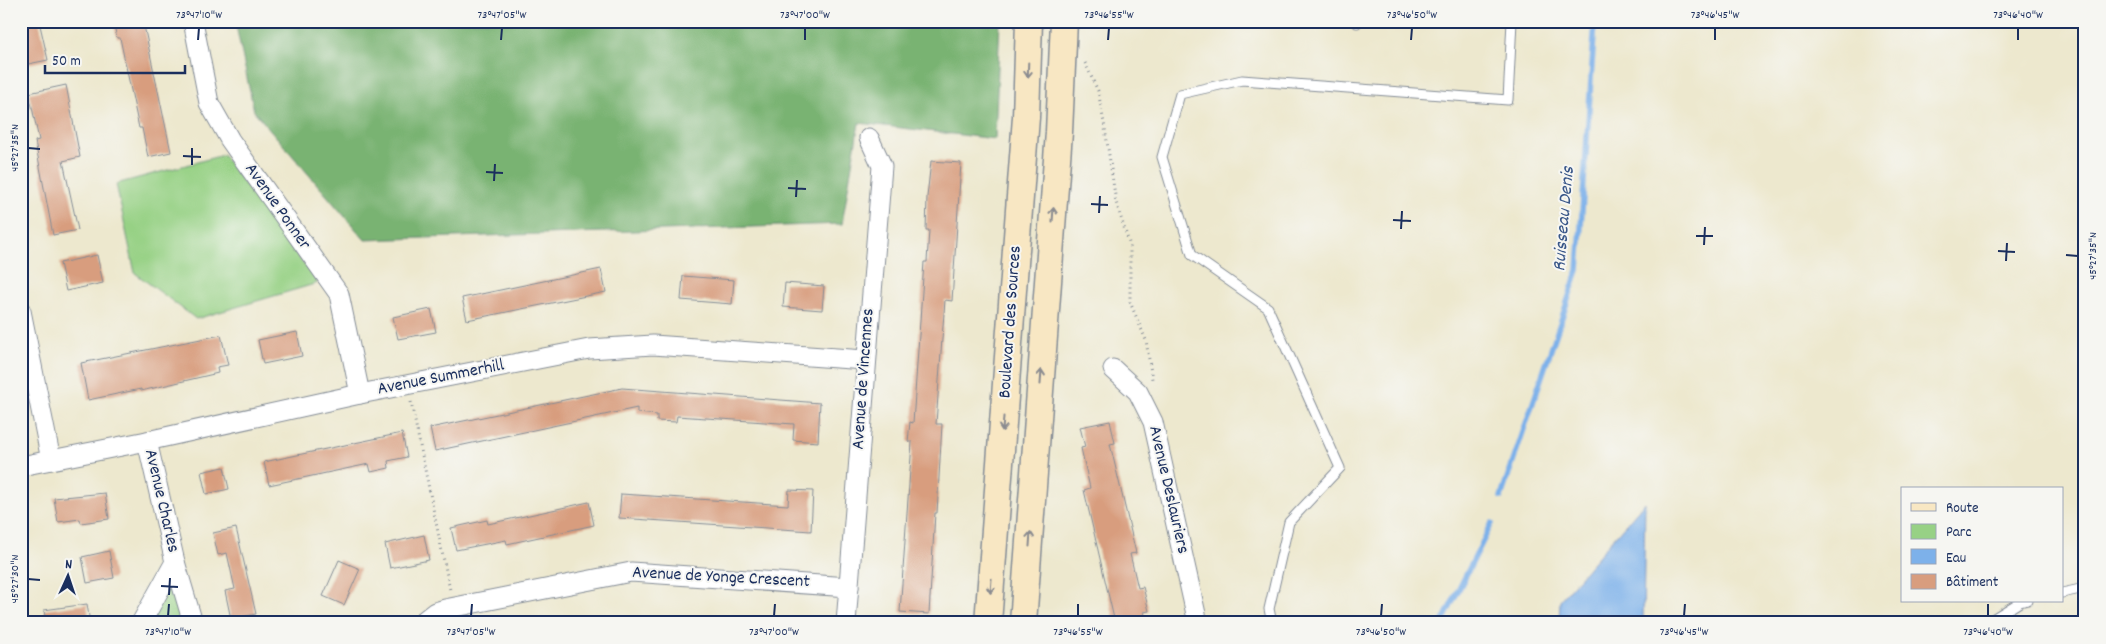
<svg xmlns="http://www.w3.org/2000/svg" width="2106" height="644" viewBox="0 0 2106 644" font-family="Dekko,sans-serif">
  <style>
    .green { fill: #97d185; stroke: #598072 }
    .forest { fill: #79b372; stroke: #4a7168 }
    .water { fill: #7db1ea; stroke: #4c70a4 }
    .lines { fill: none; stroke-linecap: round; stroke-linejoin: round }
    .stream { stroke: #7db1ea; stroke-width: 5.5 }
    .building { fill: #d89d7e }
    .lane-casing { stroke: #848c96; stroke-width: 11 }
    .street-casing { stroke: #848c96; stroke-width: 21 }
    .secondary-casing { stroke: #848c96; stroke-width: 29 }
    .path { stroke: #848c96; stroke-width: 3; stroke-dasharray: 1 4; stroke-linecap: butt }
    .lane { stroke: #fff; stroke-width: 9 }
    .street { stroke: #fff; stroke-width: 19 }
    .secondary { stroke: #f8e7c3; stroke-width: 26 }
    .oneway { stroke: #8a8b90 }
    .ticks { fill: none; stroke: #1b2f5e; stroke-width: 2 }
    .labels { text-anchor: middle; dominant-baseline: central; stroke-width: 4; stroke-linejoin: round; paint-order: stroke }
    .street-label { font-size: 18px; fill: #1b2f5e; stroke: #f6f6f2 }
    .water-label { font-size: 19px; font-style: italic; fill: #385688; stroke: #f6f6f2 }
    .neatline { fill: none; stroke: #1b2f5e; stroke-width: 2 }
    .ticks-label { font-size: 12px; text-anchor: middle; fill: #1b2f5e }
  </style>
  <rect width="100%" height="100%" fill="#f6f6f2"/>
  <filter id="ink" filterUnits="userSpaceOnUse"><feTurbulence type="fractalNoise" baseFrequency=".02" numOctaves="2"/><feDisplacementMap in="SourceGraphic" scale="10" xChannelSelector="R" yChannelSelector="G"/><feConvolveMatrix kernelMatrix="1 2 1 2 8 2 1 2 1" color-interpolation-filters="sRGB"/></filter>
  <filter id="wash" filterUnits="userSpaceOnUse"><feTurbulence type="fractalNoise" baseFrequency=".0096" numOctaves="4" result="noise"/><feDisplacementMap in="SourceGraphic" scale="20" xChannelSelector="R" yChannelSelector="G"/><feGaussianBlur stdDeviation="1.12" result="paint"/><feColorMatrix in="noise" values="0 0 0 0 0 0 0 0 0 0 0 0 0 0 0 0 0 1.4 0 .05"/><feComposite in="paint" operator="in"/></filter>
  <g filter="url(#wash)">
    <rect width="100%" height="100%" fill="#ede8ce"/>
    <g class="green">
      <path d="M223 155 318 283 196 319 135 273 116 184Z"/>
      <path d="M175 562 193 623H141Z"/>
    </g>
    <path class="forest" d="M235 21H1000L995 139 859 123 842 224 365 240 254 111Z"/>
    <path class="water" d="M1645 502 1643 623H1559L1560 600Z"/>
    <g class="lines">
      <g class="stream">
        <path d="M1501 497 1578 270 1595 21"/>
        <path d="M1442 623 1492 523"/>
      </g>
    </g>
    <g id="blocks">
      <g class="building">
        <path d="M39 21 48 60 23 65 21 55V24Z"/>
        <path d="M113 21H143L171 152 148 157 142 128H139L120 38H117Z"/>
        <path d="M66 85 80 157 63 161 78 230 53 235 35 141 39 140 29 93Z"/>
        <path d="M931 161 961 163 952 301 945 300 941 352 936 424H942L937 513H935L929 614 900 612 912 442H908L910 422 913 423 924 262H927L929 230H926L927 197Z"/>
        <path d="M97 255 103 283 66 291 60 263Z"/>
        <path d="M601 269 606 292 467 320 462 298Z"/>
        <path d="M683 276 734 280 732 304 681 300Z"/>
        <path d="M785 283 824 286 822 310 783 307Z"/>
        <path d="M431 309 436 332 398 339 393 317Z"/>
        <path d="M297 332 302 356 263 364 258 340Z"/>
        <path d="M221 335 228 365 217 367 218 373 141 391V389L88 400 81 363Z"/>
        <path d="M622 388 820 403 818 442 793 440 794 424 677 416 676 422 657 421V415L637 413V408L435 451 430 428Z"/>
        <path d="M1110 421 1115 443 1110 444 1136 553 1130 554 1138 588 1143 587 1149 611 1144 612 1146 623H1115L1084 490 1090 488 1081 448 1085 447 1080 427Z"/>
        <path d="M402 433 407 457 388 461 389 468 371 472 369 464 269 485 264 462Z"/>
        <path d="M224 467 229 489 206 494 201 472Z"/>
        <path d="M789 490 813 491 811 531 619 518 621 494 788 505Z"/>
        <path d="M105 493 109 519 81 523 80 519 58 522 54 498Z"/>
        <path d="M589 502 594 525 507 544 506 540 456 550 451 528 487 520 488 524Z"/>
        <path d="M236 528 256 614 231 619 225 591 235 589 227 553 218 555 213 533Z"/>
        <path d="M424 535 429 560 390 568 385 544Z"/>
        <path d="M109 551 114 578 87 583 82 557Z"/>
        <path d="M339 560 360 569 344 605 323 596Z"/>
        <path d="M87 604 90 623H46L44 610Z"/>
      </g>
    </g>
  </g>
  <g filter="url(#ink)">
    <use href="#blocks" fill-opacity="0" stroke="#848c96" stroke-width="1"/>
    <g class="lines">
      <g class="lane-casing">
        <g id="lane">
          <path d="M1357 23V21"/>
          <path d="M2062 593 2085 588"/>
          <path d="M1272 623 1269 609 1289 522 1340 468 1268 308 1192 255 1162 157 1180 94 1242 80 1508 100 1512 21"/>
          <path d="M1986 623 2020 602 2028 600"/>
        </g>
      </g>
      <g class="street-casing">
        <g id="street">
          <path d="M193 21 209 103 230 140 339 294 360 394"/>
          <path d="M21 311 51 460"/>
          <path d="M1113 369 1138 392 1153 422 1198 623"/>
          <path d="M21 466 147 441 360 394 589 349 653 345 865 360"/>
          <path d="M175 562 193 623"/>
          <path d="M141 623 175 562 147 441"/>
          <path d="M421 623 435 612 445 609 631 572 849 587"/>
          <path d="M846 623 882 166 869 138"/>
        </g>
      </g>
      <g class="secondary-casing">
        <g id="secondary">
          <path d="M988 623 1026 117 1029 21"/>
          <path d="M1023 623 1059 132 1064 21"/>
        </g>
      </g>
      <g class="path">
        <path d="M1085 63 1098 91 1105 128 1116 202 1130 246V302L1146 340 1152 379"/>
        <path d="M411 402 450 590"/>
      </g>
      <use href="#lane" class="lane"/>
      <use href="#street" class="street"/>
      <use href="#secondary" class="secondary"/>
    </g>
    <defs><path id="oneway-shaft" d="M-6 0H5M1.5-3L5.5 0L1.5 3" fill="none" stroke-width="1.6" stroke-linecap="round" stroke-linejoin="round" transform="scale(1.25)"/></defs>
    <g class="oneway">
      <use href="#oneway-shaft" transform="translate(1028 70) rotate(92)"/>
      <use href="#oneway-shaft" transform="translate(1053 215) rotate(-86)"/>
      <use href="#oneway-shaft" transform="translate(1041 377) rotate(-86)"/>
      <use href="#oneway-shaft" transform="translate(1003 424) rotate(94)"/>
      <use href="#oneway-shaft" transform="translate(1030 539) rotate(-86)"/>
      <use href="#oneway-shaft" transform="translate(991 586) rotate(94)"/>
    </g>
  </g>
  <path class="ticks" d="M198 40 199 28M501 40 502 28M805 40V28M1108 40 1109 28M1411 40 1412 28M1715 40V28M2018 40V28M28 148 40 149M183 156 201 157M192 165V148M486 172 503 173M494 181 495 164M788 188 806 189M796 197 797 180M1091 204 1108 205M1099 213 1100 196M1393 220 1411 221M1401 229 1402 211M1696 236H1713M1704 245 1705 227M1998 251 2015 252M2066 255 2078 256M2006 261 2007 243M28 579 40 580M161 586 178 587M169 595 170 578M168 616 169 604M471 616 472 604M774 616 775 604M1078 616V604M1381 616 1382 604M1684 616 1685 604M1988 616V604"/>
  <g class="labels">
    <g class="street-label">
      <text transform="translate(277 207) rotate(55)">Avenue Ponner</text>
      <text transform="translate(1011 322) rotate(-86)">Boulevard des Sources</text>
      <text transform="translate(441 378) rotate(-11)">Avenue Summerhill</text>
      <text transform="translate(864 379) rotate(-86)">Avenue de Vincennes</text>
      <text transform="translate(1168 490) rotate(77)">Avenue Deslauriers</text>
      <text transform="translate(161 501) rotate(77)">Avenue Charles</text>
      <text transform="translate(721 578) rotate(3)">Avenue de Yonge Crescent</text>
    </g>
    <g class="water-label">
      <text transform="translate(1565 219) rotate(-85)">Ruisseau Denis</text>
    </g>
  </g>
  <rect width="2106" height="644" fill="none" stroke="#f6f6f2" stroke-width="55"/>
  <rect x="1901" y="487" width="162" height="115" fill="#f6f6f2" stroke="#9ea6b7"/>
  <rect x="1911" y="503" width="25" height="8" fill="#f8e7c3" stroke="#9ea6b7"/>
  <text x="1946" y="512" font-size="15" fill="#1b2f5e">Route</text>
  <rect x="1911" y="524" width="25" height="15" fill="#97d185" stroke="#9ea6b7"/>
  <text x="1946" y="536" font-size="15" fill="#1b2f5e">Parc</text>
  <rect x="1911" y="549" width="25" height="15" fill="#7db1ea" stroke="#9ea6b7"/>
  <text x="1946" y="562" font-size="15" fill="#1b2f5e">Eau</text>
  <rect x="1911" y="574" width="25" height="15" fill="#d89d7e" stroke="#9ea6b7"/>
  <text x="1946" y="586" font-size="15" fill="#1b2f5e">Bâtiment</text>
  <g transform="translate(68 576) rotate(3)" stroke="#f6f6f2" stroke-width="4" paint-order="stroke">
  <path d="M0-4L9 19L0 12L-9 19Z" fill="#1b2f5e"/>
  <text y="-8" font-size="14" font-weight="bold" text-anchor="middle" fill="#1b2f5e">N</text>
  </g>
  <path d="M45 65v8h140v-8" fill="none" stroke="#1b2f5e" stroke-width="2.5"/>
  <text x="52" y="65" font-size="15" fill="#1b2f5e" stroke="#f6f6f2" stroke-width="4" paint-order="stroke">50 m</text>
  <rect x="28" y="28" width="2050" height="588" class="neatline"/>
  <g class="ticks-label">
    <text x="199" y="18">73°47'10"W</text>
    <text x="502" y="18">73°47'05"W</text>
    <text x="805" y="18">73°47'00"W</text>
    <text x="1109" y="18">73°46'55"W</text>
    <text x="1412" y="18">73°46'50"W</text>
    <text x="1715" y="18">73°46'45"W</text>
    <text x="2018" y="18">73°46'40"W</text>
    <text transform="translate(14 148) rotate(-90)" y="4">45°27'35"N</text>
    <text transform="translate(2092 256) rotate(-90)" y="4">45°27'35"N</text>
    <text transform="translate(14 579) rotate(-90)" y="4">45°27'30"N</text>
    <text x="168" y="635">73°47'10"W</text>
    <text x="471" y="635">73°47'05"W</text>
    <text x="774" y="635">73°47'00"W</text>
    <text x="1078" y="635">73°46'55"W</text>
    <text x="1381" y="635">73°46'50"W</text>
    <text x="1684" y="635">73°46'45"W</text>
    <text x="1988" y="635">73°46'40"W</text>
  </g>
</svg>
